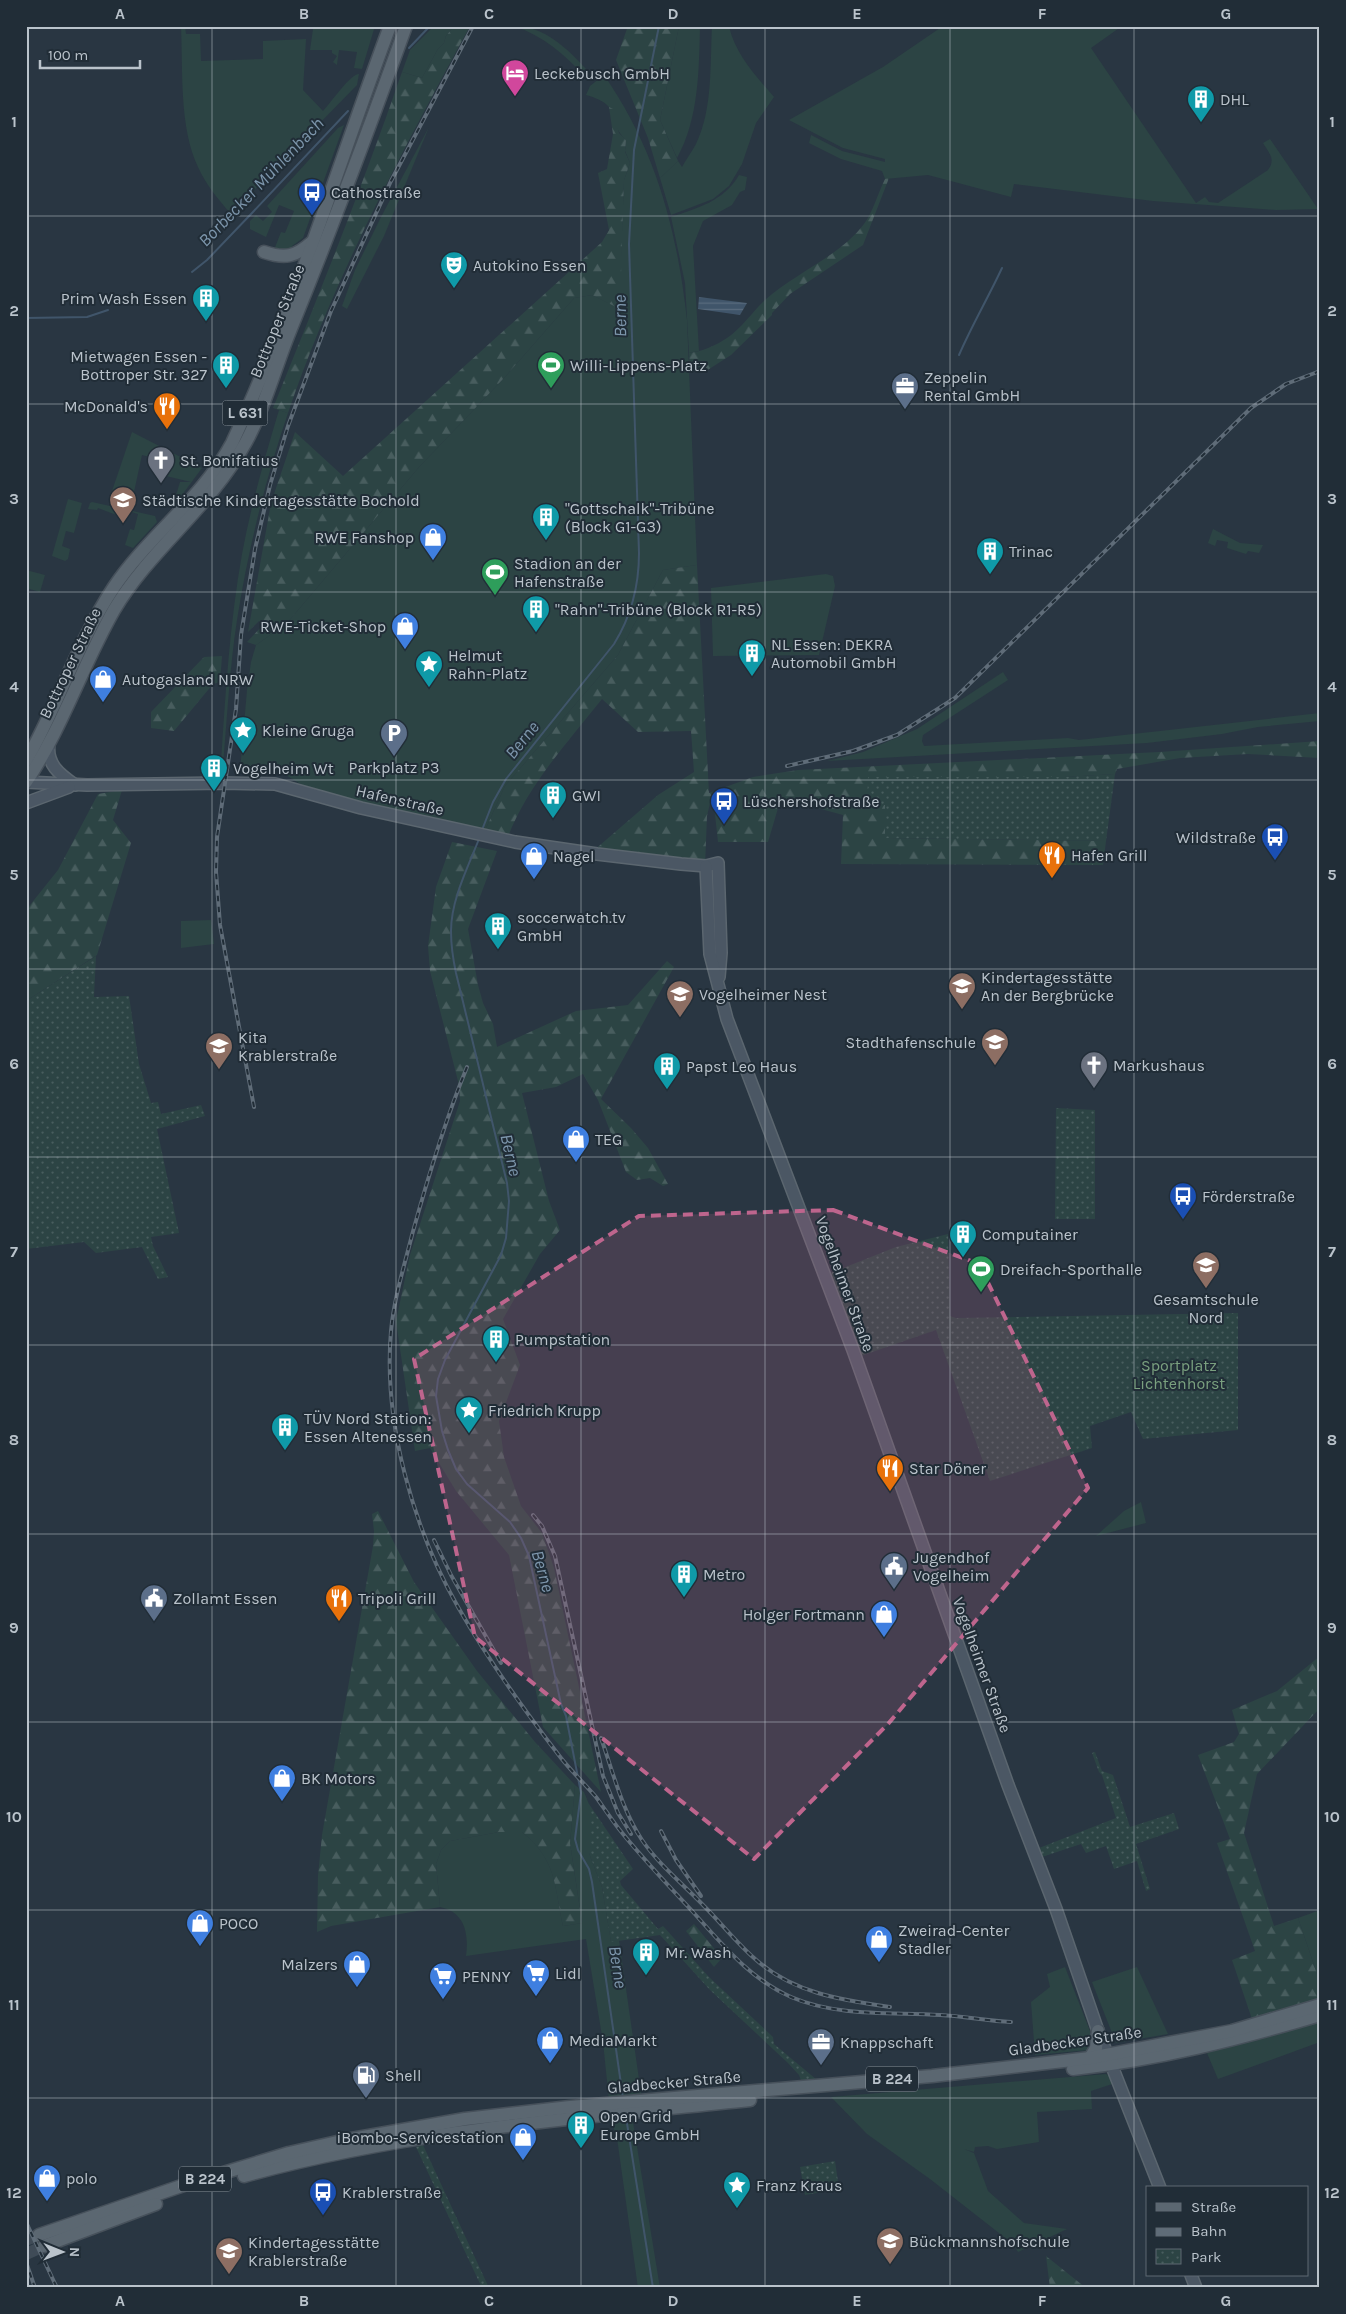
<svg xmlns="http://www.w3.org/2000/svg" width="1346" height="2314" viewBox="0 0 1346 2314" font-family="Karla,sans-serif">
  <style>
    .grass { fill: #2c4444 }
    .forest { fill: url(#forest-firs) }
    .park { fill: url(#park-dots) }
    .water { fill: url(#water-rules) }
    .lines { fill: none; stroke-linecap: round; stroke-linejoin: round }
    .stream { stroke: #40556a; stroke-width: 2 }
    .primary-tunnel { stroke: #3f4b57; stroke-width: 12; stroke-dasharray: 12 6; stroke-linecap: butt }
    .secondary-casing { stroke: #5b666f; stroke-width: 14 }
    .primary-casing { stroke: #47515b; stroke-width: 15 }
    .secondary { stroke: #4b5764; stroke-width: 11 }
    .primary { stroke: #5b6771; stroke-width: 12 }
    .rail-casing { stroke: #5f6c78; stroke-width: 4 }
    .rail { stroke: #212d37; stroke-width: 2; stroke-dasharray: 5.5; stroke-linecap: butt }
    .marked { fill: #be658d; fill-opacity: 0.2; stroke: #be658d; stroke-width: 4; stroke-dasharray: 10 6; stroke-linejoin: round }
    .grid { fill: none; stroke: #bac3cb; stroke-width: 1; stroke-opacity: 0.55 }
    .labels { text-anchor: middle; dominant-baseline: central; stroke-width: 4; stroke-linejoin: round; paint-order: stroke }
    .shield { fill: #212d37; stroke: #8c969f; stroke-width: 1 }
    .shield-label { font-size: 15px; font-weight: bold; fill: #bac3cb }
    .poi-label { font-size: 16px; fill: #bac3cb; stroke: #212d37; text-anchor: start }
    .street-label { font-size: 16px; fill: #bac3cb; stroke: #212d37 }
    .park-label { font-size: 16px; fill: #7aa07f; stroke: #212d37 }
    .water-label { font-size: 18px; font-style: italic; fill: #7d96ac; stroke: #212d37 }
    .neatline { fill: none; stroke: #bac3cb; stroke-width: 2 }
    .grid-label { font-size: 16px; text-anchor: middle; font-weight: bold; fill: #bac3cb }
  </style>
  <defs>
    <pattern id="forest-firs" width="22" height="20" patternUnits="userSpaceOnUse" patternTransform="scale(1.25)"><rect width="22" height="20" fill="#2c4444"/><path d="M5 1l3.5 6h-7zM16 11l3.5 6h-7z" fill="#485d5e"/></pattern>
    <pattern id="park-dots" width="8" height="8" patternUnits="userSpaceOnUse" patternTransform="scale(1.25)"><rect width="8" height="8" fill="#2c4444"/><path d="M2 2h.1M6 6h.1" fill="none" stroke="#485d5e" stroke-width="1.8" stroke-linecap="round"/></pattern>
    <pattern id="water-rules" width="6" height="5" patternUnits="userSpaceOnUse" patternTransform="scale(1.25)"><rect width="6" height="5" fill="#40556a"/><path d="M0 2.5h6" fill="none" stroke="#5a6c7e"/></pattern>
  </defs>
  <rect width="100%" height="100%" fill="#293642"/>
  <g class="grass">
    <path d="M181 26H185L186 34H200L201 61 263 59V41L306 39 303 90 323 111C331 103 350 74 359 74L357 85 231 214C218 199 206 185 198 167 179 127 183 70 181 26Z"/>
    <path d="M353 26H375L362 69 354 68 357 52 339 50 337 65 333 62 337 56 332 53V50H310L313 29Z"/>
    <path d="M434 26H454L446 36 444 43 438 49 422 78 402 72 410 50Z"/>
    <path d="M514 26C544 26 567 48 587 70L586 78C565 54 543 36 514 26Z"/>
    <path d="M679 26H700C699 69 699 119 677 158L660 120Z"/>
    <path d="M712 26H729C735 54 756 76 774 97L756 123 742 164 729 186 713 199 671 215 660 178 678 161 682 167C686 159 692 152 696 144 713 109 710 64 712 26Z"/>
    <path d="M943 26H1122L1091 48 1196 203 1205 197 1209 202 1218 203 1268 170C1276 159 1269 153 1263 143L1270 139 1318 209 1276 210 1153 201 1014 184 1011 197 928 175 885 179 882 171 841 159 809 143 811 135 842 151 885 162V159L843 148 789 120 883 67Z"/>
    <path d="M604 75C656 150 677 230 687 320L697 565 663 570 618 655 505 786 483 835 319 795 284 774 240 771 247 690 251 662 256 645 287 623 419 467 504 378 574 298 592 295 619 308 624 180 630 163 625 151 626 140C606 121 625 106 586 95L590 86Z"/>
    <path d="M344 125 303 238 292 246 295 251 274 250 281 232 285 233 294 211 279 205 266 237 250 229V221L256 215 263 221 272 212 267 206 338 128Z"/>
    <path d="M429 127 384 236 347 309 342 306 355 270 381 217Z"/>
    <path d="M739 175 747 177 745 190 740 192 732 205 703 221 693 246 699 351 689 353 685 283 671 217C698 208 724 201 739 175Z"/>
    <path d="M279 410 288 413C265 481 248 550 237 620 229 672 227 724 222 776L220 777C225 702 229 627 242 554 251 505 265 457 279 410Z"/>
    <path d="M132 432 202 468 179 499 176 495 180 482H191L166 476 165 474 171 453 160 450 157 459 142 455 134 492 131 493 133 496 112 491Z"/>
    <path d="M68 499 82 503 74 533 66 531 62 546 70 549 68 559 65 561 52 556Z"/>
    <path d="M92 502 155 516 157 522 133 548 125 545 130 529 134 530 138 514 122 509 119 516 98 508 97 510 88 509 90 503Z"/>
    <path d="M1213 529 1240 543 1263 545 1259 553 1248 551 1246 554 1227 548 1228 542 1217 540 1215 546 1208 543Z"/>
    <path d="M26 570 45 575 40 592 26 588Z"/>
    <path d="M826 574 833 576 835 586 819 655 713 656 711 588Z"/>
    <path d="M1003 672 1008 680 923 735 922 741 924 746 1068 738 1079 740 1320 713V721L1258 727 1222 734 1147 743 827 761 863 752 917 729Z"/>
    <path d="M211 920 214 944 181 948V921Z"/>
    <path d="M1141 1502 1146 1523 1096 1536 1124 1511Z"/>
    <path d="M575 1785 584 1792 589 1804V1853L602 1887 611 1941 619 1940 642 2100 632 2116 660 2288H638L617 2138 611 2120 603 2042 586 1939 466 1956C469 1934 465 1912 440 1907L436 1864 441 1850 450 1841 499 1832H522C557 1860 554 1884 563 1926L582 1923 570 1843Z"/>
    <path d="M1320 1910V1983L1298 1918Z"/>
    <path d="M1065 1967 1090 2031 1092 2040 1089 2050 1035 2055 1031 2002 1050 1987 1047 1974Z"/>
    <path d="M1137 1967 1168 2034 1116 2043 1092 1982Z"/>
    <path d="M1320 2021V2042L1218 2079 1207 2053Z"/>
    <path d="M1106 2074 1118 2082 1091 2091 1092 2109 1037 2112 1039 2142 997 2149 988 2146 975 2147 974 2152 964 2149 974 2153 988 2191 1024 2223 1067 2229 1018 2252 1013 2244 930 2179 867 2134 831 2097Z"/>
  </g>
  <g class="forest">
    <path d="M454 26H470C402 152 334 277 288 413L273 408C318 297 363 185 402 72L422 78 438 49 444 43 446 36Z"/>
    <path d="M628 26H679L660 120 678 161 660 178 648 138 616 60Z"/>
    <path d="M609 107 613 109 619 133 626 140 625 152 630 163 624 180 620 309 592 295 574 298 504 378 419 467 287 623 256 645 247 642 263 625 259 621 248 632 271 503 295 432 343 476 602 242 609 230 598 173 607 169 613 134Z"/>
    <path d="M889 178 863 245 790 294 772 313V315L731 355 706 371H690L689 353C701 352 717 345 727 338 742 328 752 312 765 300 795 273 840 256 864 224 873 212 878 193 885 179Z"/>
    <path d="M697 565 709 793 753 777 798 770 1159 752 1320 741V758L1248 754 1180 758 1117 769 1115 774 1064 777H868L885 805V838L1106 841 1103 865 841 864 843 815 781 798 768 842H718L715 814 710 803 707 816 705 866 592 852 658 795 694 772 691 731 638 732 602 699C567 743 527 786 507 839L483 835 505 786 618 655 663 570Z"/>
    <path d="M222 656 220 682 213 684 174 731 151 728V712L204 657Z"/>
    <path d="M122 790 113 820 131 843 97 955 26 1001V910L58 870 98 794Z"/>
    <path d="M452 842 497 851 468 929 478 985 483 1003 493 1024 497 1047 576 1011 628 1005 667 961 674 967 601 1099 631 1128 648 1148 668 1184 663 1186 650 1178 637 1180 626 1172 598 1100 583 1074 556 1087 522 1093 549 1201 560 1230 540 1254 503 1319 520 1365 499 1421 504 1457 521 1506 542 1533 554 1568 601 1792 543 1727 509 1555 456 1491 430 1448 415 1451 396 1321 410 1255 460 1101 459 1085 430 971 428 946 436 887Z"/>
    <path d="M378 1511 414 1582 477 1671 535 1742 575 1785 570 1843 582 1923 563 1926C554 1885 557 1860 522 1832H499L450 1841 441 1850 436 1864 440 1907 331 1926 317 1932 318 1876 322 1835 373 1546 374 1531 372 1514Z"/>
    <path d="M1320 1656V1708L1257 1774 1244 1833 1274 1926 1298 1918 1320 1983V2000L1252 2019 1232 1960 1255 1951 1217 1843 1230 1839 1198 1755 1234 1742 1239 1734 1232 1710 1277 1691Z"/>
    <path d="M694 1924 722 1958 714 1967 686 1931Z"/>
    <path d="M1046 2256 1086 2288H1050Z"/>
  </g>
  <g class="park">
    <path d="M1115 774 1106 841 885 838V805L867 803 868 777H1064Z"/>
    <path d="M96 956 94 997 129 996 139 1064 151 1103 158 1102 161 1114 201 1105 205 1116 157 1129 179 1233 151 1237 153 1246 168 1277 158 1279 142 1247 96 1253 84 1242 26 1249V1001Z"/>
    <path d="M1056 1108 1095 1110V1219H1055Z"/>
    <path d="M948 1234 950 1316 956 1318 1238 1313V1430L1143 1439 1131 1412 1090 1426 1092 1448 990 1481 936 1330 858 1357 828 1274 896 1247Z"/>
    <path d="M1095 1752 1102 1771 1113 1775 1130 1827 1174 1813 1179 1829 1136 1844 1150 1889 1146 1891 1137 1861 1114 1869 1106 1846 1086 1853 1081 1844 1042 1857 1039 1848 1116 1818 1102 1775 1099 1772 1092 1753Z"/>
    <path d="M589 1804 633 1869 620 1881 621 1885 658 1929 663 1926 709 1977 773 2037 774 2044 817 2080 803 2086 799 2075 788 2063 710 1990 660 1935 611 1942 602 1887 589 1853Z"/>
    <path d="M423 2145 489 2288H482L416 2147Z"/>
    <path d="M835 2161 839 2189 805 2195 800 2167Z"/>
  </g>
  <path class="water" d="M699 297 747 303 740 315 698 309Z"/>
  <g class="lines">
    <g class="stream">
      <path d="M409 48 430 26"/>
      <path d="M192 272 207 260 252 213 348 111"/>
      <path d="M26 318 87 317 108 310"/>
      <path d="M959 355C972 325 988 298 1002 268"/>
      <path d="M482 830 493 802 506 779 614 644C632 615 639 586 639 553L629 244 634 150 659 26"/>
      <path d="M479 839C468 867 451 900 451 931 451 945 453 959 456 973L507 1183 509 1201 506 1238 501 1255 445 1360 438 1379 436 1396 442 1431 448 1450 456 1469 467 1484 510 1522 521 1538 529 1556 561 1704 566 1716 581 1793 575 1839 578 1850 589 1869 592 1882 623 2098"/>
      <path d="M626 2117 653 2288"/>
    </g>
    <g class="primary-tunnel">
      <path d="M26 2240 39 2235"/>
      <path d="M26 2254 44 2246"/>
    </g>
    <g class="secondary-casing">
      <g id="secondary">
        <path d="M49 743C46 764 59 774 75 785"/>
        <path d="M26 782 87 785 224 783 275 784 361 808 515 842 597 854 681 864 706 866 718 863 721 953 719 977"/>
        <path d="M26 803 69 787"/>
        <path d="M706 866 710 954 727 1019 853 1350 1008 1785 1056 1909 1098 2031 1160 2188"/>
        <path d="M1191 2275 1196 2288"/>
      </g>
    </g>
    <g class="primary-casing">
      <g id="primary">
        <path d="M264 252C285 259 295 257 312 242"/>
        <path d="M26 761C58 705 78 641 114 587 149 535 202 499 232 443 295 308 338 165 390 26"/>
        <path d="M26 782C62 729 82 666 114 610 151 548 210 508 246 442 265 407 275 368 290 331 331 230 369 129 406 26"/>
        <path d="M1090 2058 1096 2048 1098 2031"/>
        <path d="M1073 2069C1157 2060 1239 2039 1320 2015"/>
        <path d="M244 2176C409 2130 580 2118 750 2100"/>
        <path d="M39 2235 187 2184 289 2153 346 2140 465 2119 570 2107 932 2076 1090 2058 1232 2031 1320 2005"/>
        <path d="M44 2246 156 2204"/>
      </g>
    </g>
    <use href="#secondary" class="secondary"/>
    <use href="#primary" class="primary"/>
    <g class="rail-casing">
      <g id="rail">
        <path d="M787 766 853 751 897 735 955 698 1251 408 1286 384 1320 371"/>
        <path d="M467 1067C444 1123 428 1177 412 1235 404 1267 394 1298 391 1331 383 1422 413 1528 458 1607 488 1660 524 1710 561 1758 572 1772 585 1784 596 1797 604 1808 611 1819 619 1829 642 1858 668 1885 693 1912 723 1945 750 1979 791 1997 838 2017 890 2012 940 2015 964 2016 987 2021 1011 2022"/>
        <path d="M254 1107 220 925 216 872 217 837 236 709 241 635 255 549 270 485 288 426 331 311 391 181 473 26"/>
        <path d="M533 1515 542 1526 555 1556 603 1776 618 1813 631 1834"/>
        <path d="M434 1540 451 1575 501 1663"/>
        <path d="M601 1738C613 1772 622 1810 642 1840 659 1865 683 1884 704 1906 721 1923 736 1942 754 1958 792 1993 841 2000 890 2007"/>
        <path d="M661 1831 676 1860 701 1896"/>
        <path d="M26 2222 57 2288"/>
        <path d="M26 2262 35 2288"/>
      </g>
    </g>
    <use href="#rail" class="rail"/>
  </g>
  <path class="marked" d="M833 1210 979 1264 1088 1488 888 1724 754 1859 475 1637 414 1359 639 1216Z"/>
  <path class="grid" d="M212 26V2288M396 26V2288M581 26V2288M765 26V2288M950 26V2288M1134 26V2288M26 216H1320M26 404H1320M26 592H1320M26 780H1320M26 969H1320M26 1157H1320M26 1345H1320M26 1534H1320M26 1722H1320M26 1910H1320M26 2098H1320"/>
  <defs>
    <g id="hotel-pin" transform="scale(1.4375)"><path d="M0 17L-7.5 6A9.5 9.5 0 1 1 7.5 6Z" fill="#d1479c" stroke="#212d37"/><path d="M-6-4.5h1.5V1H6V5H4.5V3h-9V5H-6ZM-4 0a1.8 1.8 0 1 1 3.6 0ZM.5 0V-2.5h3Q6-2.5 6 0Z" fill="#fff"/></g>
    <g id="building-pin" transform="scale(1.4375)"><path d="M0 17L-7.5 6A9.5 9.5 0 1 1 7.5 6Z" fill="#0f9aa8" stroke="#212d37"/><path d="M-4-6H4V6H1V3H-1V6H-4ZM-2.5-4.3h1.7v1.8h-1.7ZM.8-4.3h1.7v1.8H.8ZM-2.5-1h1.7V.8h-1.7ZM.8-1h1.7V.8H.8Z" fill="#fff"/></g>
    <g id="bus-pin" transform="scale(1.4375)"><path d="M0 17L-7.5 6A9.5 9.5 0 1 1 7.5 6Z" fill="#1a4fb4" stroke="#212d37"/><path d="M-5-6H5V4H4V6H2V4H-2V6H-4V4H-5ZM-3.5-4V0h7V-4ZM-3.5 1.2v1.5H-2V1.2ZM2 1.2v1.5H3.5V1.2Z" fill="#fff"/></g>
    <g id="theatre-pin" transform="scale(1.4375)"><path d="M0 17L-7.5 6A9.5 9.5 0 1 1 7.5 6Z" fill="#0f9aa8" stroke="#212d37"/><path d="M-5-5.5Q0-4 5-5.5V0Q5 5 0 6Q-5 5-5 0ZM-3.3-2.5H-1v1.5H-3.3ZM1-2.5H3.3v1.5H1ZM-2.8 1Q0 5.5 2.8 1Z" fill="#fff"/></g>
    <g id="stadium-pin" transform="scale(1.4375)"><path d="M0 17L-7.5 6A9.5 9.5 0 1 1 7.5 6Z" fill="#2e9e5b" stroke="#212d37"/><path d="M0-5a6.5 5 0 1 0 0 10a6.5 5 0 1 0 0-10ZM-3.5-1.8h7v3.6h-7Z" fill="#fff"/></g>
    <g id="office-pin" transform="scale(1.4375)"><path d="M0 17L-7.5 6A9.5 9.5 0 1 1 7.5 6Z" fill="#5c6f8a" stroke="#212d37"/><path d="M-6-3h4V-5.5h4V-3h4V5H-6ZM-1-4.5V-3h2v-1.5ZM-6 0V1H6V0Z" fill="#fff"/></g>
    <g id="restaurant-pin" transform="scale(1.4375)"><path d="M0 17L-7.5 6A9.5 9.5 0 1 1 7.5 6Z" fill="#e8710a" stroke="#212d37"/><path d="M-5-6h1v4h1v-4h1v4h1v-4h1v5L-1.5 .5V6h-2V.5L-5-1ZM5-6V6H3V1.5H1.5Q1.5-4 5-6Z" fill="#fff"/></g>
    <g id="church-pin" transform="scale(1.4375)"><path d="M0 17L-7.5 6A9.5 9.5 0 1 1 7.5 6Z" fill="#6b7280" stroke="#212d37"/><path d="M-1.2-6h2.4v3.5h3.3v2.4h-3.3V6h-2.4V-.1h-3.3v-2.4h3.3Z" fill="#fff"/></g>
    <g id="school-pin" transform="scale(1.4375)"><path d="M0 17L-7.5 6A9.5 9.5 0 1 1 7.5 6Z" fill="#8d6e63" stroke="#212d37"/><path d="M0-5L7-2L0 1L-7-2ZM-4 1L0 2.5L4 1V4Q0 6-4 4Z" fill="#fff"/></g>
    <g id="shop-pin" transform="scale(1.4375)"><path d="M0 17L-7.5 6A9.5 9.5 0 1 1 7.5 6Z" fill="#3f7fe0" stroke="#212d37"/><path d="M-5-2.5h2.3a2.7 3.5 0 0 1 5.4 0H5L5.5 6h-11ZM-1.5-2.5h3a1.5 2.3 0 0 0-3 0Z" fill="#fff"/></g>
    <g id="sight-pin" transform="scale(1.4375)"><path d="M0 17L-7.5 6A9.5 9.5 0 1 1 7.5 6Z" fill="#0f9aa8" stroke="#212d37"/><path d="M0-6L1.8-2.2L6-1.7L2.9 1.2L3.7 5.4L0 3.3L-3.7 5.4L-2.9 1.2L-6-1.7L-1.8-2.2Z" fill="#fff"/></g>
    <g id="parking-pin" transform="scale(1.4375)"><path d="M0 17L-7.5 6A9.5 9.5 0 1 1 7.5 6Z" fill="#5c6f8a" stroke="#212d37"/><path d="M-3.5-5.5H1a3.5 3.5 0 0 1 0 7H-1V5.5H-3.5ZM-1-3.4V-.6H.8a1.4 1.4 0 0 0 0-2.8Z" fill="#fff"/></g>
    <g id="civic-pin" transform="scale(1.4375)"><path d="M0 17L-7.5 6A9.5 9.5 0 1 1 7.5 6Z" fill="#5c6f8a" stroke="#212d37"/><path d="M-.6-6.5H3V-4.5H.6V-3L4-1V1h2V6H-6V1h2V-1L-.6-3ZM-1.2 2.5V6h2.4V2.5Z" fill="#fff"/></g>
    <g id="supermarket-pin" transform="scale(1.4375)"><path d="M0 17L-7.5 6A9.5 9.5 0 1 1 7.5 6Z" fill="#3f7fe0" stroke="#212d37"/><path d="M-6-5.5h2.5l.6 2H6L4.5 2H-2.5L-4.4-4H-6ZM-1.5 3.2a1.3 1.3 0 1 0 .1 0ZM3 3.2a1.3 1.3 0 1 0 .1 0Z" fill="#fff"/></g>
    <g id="fuel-pin" transform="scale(1.4375)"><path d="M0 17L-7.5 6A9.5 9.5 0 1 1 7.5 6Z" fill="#5c6f8a" stroke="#212d37"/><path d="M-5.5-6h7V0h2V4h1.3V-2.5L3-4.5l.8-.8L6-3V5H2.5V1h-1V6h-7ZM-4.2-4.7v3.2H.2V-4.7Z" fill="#fff"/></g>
  </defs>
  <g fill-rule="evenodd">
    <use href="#hotel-pin" x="515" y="73"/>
    <use href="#building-pin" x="1201" y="99"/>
    <use href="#bus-pin" x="312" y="192"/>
    <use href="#theatre-pin" x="454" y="265"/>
    <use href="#building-pin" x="206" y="298"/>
    <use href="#building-pin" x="226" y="365"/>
    <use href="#stadium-pin" x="551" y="365"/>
    <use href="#office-pin" x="905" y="386"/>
    <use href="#restaurant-pin" x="167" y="406"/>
    <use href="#church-pin" x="161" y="460"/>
    <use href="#school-pin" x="123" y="500"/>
    <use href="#building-pin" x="546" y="517"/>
    <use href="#shop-pin" x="433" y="537"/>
    <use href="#building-pin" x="990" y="551"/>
    <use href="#stadium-pin" x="495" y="572"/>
    <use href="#building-pin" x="536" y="609"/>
    <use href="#shop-pin" x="405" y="626"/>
    <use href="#building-pin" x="752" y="653"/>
    <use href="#sight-pin" x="429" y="664"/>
    <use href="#shop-pin" x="103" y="679"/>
    <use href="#sight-pin" x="243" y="730"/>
    <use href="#parking-pin" x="394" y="733"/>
    <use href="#building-pin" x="214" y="768"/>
    <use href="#building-pin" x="553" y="795"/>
    <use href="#bus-pin" x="724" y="801"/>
    <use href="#bus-pin" x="1275" y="837"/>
    <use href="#restaurant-pin" x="1052" y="855"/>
    <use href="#shop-pin" x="534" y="856"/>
    <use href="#building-pin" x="498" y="926"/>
    <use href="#school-pin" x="962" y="986"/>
    <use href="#school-pin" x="680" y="994"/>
    <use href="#school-pin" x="995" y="1042"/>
    <use href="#school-pin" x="219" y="1046"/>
    <use href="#church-pin" x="1094" y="1065"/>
    <use href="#building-pin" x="667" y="1066"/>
    <use href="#shop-pin" x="576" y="1139"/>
    <use href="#bus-pin" x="1183" y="1196"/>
    <use href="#building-pin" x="963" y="1234"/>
    <use href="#school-pin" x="1206" y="1265"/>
    <use href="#stadium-pin" x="981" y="1269"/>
    <use href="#building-pin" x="496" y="1339"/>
    <use href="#sight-pin" x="469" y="1410"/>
    <use href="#building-pin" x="285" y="1427"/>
    <use href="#restaurant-pin" x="890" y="1468"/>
    <use href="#civic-pin" x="894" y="1566"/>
    <use href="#building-pin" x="684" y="1574"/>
    <use href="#civic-pin" x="154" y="1598"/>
    <use href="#restaurant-pin" x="339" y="1598"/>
    <use href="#shop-pin" x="884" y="1614"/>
    <use href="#shop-pin" x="282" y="1778"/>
    <use href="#shop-pin" x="200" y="1923"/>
    <use href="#shop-pin" x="879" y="1939"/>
    <use href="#building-pin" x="646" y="1952"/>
    <use href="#shop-pin" x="357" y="1964"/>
    <use href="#supermarket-pin" x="536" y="1973"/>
    <use href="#supermarket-pin" x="443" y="1976"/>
    <use href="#shop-pin" x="550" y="2040"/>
    <use href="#office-pin" x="821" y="2042"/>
    <use href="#fuel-pin" x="366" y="2075"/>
    <use href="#building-pin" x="581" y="2125"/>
    <use href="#shop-pin" x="523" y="2137"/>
    <use href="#shop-pin" x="47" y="2178"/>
    <use href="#sight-pin" x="737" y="2185"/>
    <use href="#bus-pin" x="323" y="2192"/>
    <use href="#school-pin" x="890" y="2241"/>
    <use href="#school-pin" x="229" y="2251"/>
  </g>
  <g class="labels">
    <g class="shield">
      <rect x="222.5" y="400.5" width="45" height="25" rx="4"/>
      <rect x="866" y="2066.5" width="52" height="25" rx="4"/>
      <rect x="179" y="2166.5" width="52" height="25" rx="4"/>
    </g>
    <g class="shield-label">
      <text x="245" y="413">L 631</text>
      <text x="892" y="2079">B 224</text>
      <text x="205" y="2179">B 224</text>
    </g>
    <g class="poi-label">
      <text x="534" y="73">Leckebusch GmbH</text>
      <text x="1220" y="99">DHL</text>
      <text x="331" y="192">Cathostraße</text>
      <text x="473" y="265">Autokino Essen</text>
      <text x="187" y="298" text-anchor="end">Prim Wash Essen</text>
      <text x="207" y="356" text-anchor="end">Mietwagen Essen -<tspan x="207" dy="18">Bottroper Str. 327</tspan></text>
      <text x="570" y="365">Willi-Lippens-Platz</text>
      <text x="924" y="377">Zeppelin<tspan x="924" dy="18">Rental GmbH</tspan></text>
      <text x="148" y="406" text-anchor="end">McDonald's</text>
      <text x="180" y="460">St. Bonifatius</text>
      <text x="142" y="500">Städtische Kindertagesstätte Bochold</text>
      <text x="565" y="508">"Gottschalk"-Tribüne<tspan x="565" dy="18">(Block G1-G3)</tspan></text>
      <text x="414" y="537" text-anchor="end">RWE Fanshop</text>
      <text x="1009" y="551">Trinac</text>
      <text x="514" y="563">Stadion an der<tspan x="514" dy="18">Hafenstraße</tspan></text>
      <text x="555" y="609">"Rahn"-Tribüne (Block R1-R5)</text>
      <text x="386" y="626" text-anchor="end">RWE-Ticket-Shop</text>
      <text x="771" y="644">NL Essen: DEKRA<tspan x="771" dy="18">Automobil GmbH</tspan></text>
      <text x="448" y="655">Helmut<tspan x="448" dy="18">Rahn-Platz</tspan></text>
      <text x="122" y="679">Autogasland NRW</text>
      <text x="262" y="730">Kleine Gruga</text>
      <text x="394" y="767" text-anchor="middle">Parkplatz P3</text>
      <text x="233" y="768">Vogelheim Wt</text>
      <text x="572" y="795">GWI</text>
      <text x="743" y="801">Lüschershofstraße</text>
      <text x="1256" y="837" text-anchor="end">Wildstraße</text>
      <text x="1071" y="855">Hafen Grill</text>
      <text x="553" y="856">Nagel</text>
      <text x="517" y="917">soccerwatch.tv<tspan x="517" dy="18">GmbH</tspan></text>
      <text x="981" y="977">Kindertagesstätte<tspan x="981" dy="18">An der Bergbrücke</tspan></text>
      <text x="699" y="994">Vogelheimer Nest</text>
      <text x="238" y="1037">Kita<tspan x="238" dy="18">Krablerstraße</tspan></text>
      <text x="976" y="1042" text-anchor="end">Stadthafenschule</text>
      <text x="1113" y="1065">Markushaus</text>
      <text x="686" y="1066">Papst Leo Haus</text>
      <text x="595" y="1139">TEG</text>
      <text x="1202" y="1196">Förderstraße</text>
      <text x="982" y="1234">Computainer</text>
      <text x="1000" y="1269">Dreifach-Sporthalle</text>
      <text x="1206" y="1299" text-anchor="middle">Gesamtschule<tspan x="1206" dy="18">Nord</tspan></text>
      <text x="515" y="1339">Pumpstation</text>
      <text x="488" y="1410">Friedrich Krupp</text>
      <text x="304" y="1418">TÜV Nord Station:<tspan x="304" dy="18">Essen Altenessen</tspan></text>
      <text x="909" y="1468">Star Döner</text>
      <text x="913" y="1557">Jugendhof<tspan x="913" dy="18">Vogelheim</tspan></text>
      <text x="703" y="1574">Metro</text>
      <text x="173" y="1598">Zollamt Essen</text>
      <text x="358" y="1598">Tripoli Grill</text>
      <text x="865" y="1614" text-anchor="end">Holger Fortmann</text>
      <text x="301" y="1778">BK Motors</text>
      <text x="219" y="1923">POCO</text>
      <text x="898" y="1930">Zweirad-Center<tspan x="898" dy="18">Stadler</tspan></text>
      <text x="665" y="1952">Mr. Wash</text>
      <text x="338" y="1964" text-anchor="end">Malzers</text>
      <text x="555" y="1973">Lidl</text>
      <text x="462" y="1976">PENNY</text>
      <text x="569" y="2040">MediaMarkt</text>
      <text x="840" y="2042">Knappschaft</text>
      <text x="385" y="2075">Shell</text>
      <text x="600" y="2116">Open Grid<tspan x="600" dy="18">Europe GmbH</tspan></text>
      <text x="504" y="2137" text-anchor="end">iBombo-Servicestation</text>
      <text x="66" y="2178">polo</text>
      <text x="756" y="2185">Franz Kraus</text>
      <text x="342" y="2192">Krablerstraße</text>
      <text x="909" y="2241">Bückmannshofschule</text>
      <text x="248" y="2242">Kindertagesstätte<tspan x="248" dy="18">Krablerstraße</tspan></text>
    </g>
    <g class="street-label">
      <text transform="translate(277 321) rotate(-68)">Bottroper Straße</text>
      <text transform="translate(70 663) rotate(-64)">Bottroper Straße</text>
      <text transform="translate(400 800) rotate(13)">Hafenstraße</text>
      <text transform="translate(845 1284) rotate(70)">Vogelheimer Straße</text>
      <text transform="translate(982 1665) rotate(70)">Vogelheimer Straße</text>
      <text transform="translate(1075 2041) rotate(-8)">Gladbecker Straße</text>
      <text transform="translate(674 2082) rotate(-5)">Gladbecker Straße</text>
    </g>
    <g class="park-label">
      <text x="1179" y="1365">Sportplatz<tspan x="1179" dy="18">Lichtenhorst</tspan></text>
    </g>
    <g class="water-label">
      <text transform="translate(261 182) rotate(-46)">Borbecker Mühlenbach</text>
      <text transform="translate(620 316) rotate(-91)">Berne</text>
      <text transform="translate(522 740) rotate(-51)">Berne</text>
      <text transform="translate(511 1155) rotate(77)">Berne</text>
      <text transform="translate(543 1571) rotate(74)">Berne</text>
      <text transform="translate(618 1967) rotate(81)">Berne</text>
    </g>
  </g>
  <rect width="1346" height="2314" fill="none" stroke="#212d37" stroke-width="55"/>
  <rect x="1146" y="2186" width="162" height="90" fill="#212d37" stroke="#5e6972"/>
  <rect x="1156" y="2203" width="25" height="8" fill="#5b6771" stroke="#5e6972"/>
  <text x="1191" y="2212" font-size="15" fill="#bac3cb">Straße</text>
  <rect x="1156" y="2228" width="25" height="8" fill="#5f6c78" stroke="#5e6972"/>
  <text x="1191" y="2236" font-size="15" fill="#bac3cb">Bahn</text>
  <rect x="1156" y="2249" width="25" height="15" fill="url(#park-dots)" stroke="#5e6972"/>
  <text x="1191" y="2262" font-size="15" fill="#bac3cb">Park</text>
  <g transform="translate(62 2252) rotate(91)" stroke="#212d37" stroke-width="4" paint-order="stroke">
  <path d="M0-4L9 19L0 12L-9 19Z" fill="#bac3cb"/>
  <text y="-8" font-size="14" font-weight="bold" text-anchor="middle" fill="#bac3cb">N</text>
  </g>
  <path d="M40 60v8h100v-8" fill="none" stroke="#bac3cb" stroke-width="2.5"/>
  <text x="48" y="60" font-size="15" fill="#bac3cb" stroke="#212d37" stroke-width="4" paint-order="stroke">100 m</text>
  <rect x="28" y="28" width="1290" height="2258" class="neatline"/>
  <g class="grid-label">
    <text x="120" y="19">A</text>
    <text x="304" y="19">B</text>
    <text x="489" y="19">C</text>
    <text x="673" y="19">D</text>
    <text x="857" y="19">E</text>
    <text x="1042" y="19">F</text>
    <text x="1226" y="19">G</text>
    <text x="14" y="127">1</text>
    <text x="1332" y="127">1</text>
    <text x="14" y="316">2</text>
    <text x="1332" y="316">2</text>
    <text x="14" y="504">3</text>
    <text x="1332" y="504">3</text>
    <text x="14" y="692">4</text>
    <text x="1332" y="692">4</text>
    <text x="14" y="880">5</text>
    <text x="1332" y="880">5</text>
    <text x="14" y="1069">6</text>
    <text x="1332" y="1069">6</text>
    <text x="14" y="1257">7</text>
    <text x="1332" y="1257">7</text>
    <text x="14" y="1445">8</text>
    <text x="1332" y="1445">8</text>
    <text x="14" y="1633">9</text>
    <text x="1332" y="1633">9</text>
    <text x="14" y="1822">10</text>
    <text x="1332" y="1822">10</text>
    <text x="14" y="2010">11</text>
    <text x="1332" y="2010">11</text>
    <text x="14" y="2198">12</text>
    <text x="1332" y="2198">12</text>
    <text x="120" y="2306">A</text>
    <text x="304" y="2306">B</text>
    <text x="489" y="2306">C</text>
    <text x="673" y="2306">D</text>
    <text x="857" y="2306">E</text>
    <text x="1042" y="2306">F</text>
    <text x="1226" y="2306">G</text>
  </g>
</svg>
